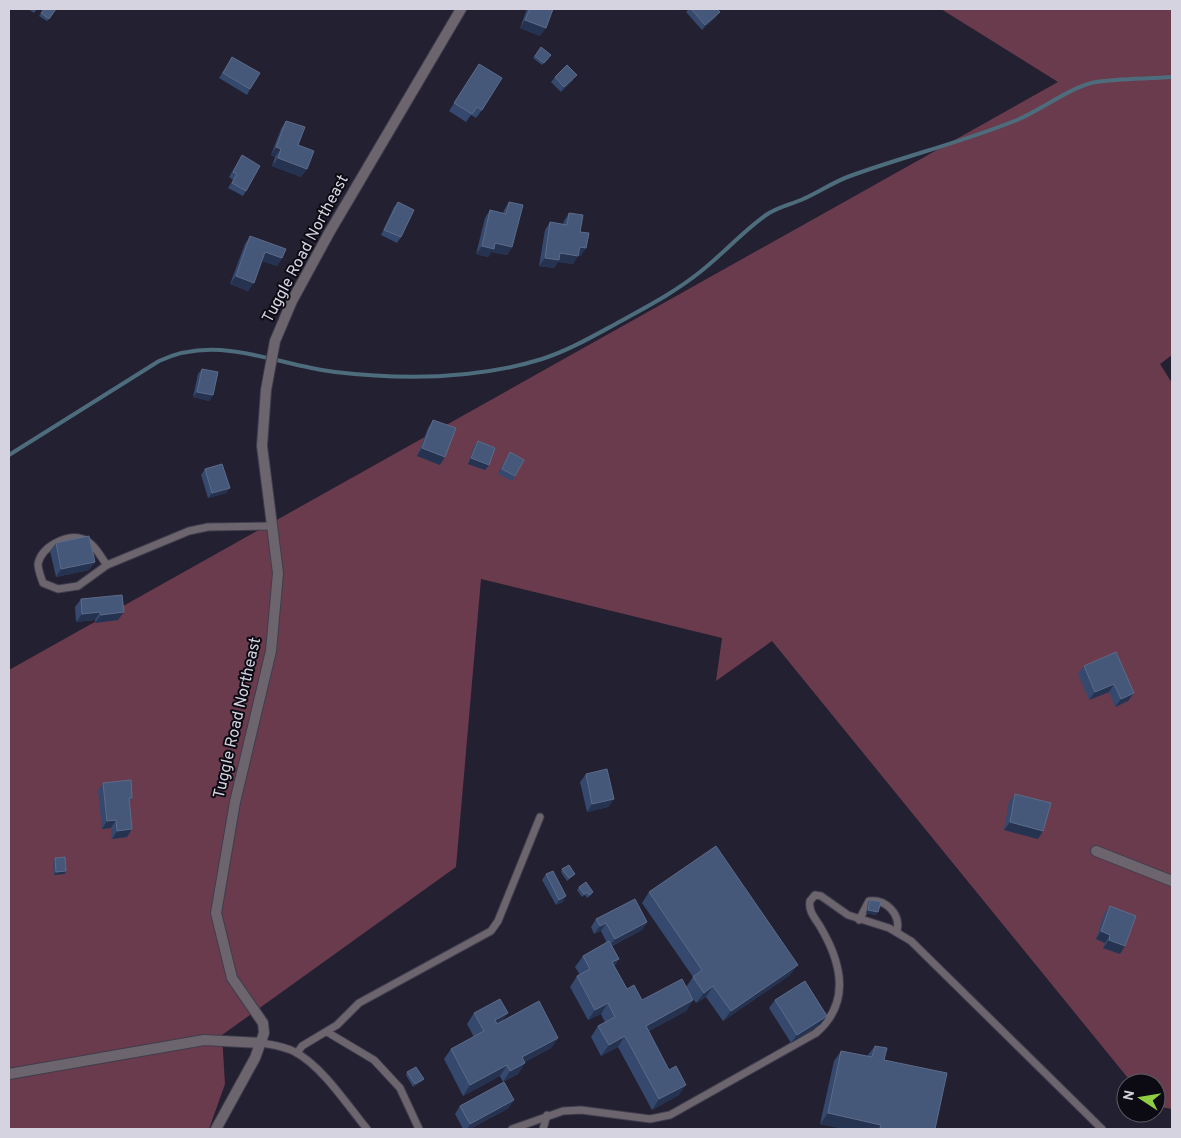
<svg xmlns="http://www.w3.org/2000/svg" width="1181" height="1138" viewBox="0 0 1181 1138" font-family="Overpass,sans-serif">
  <style>
    .forest { fill: #6a3b4d }
    .lines { fill: none; stroke-linecap: round; stroke-linejoin: round }
    .stream { stroke: #4d6c7c; stroke-width: 4 }
    .service-casing { stroke: #3f3d4e; stroke-width: 9 }
    .minor-casing { stroke: #3f3d4e; stroke-width: 12 }
    .service { stroke: #6d656d; stroke-width: 7 }
    .minor { stroke: #6d656d; stroke-width: 10 }
    .wall { fill: #34496d }
    .shaded-wall { fill: #263350 }
    .building { fill: #455879; stroke: #5c6b89 }
    .labels { text-anchor: middle; dominant-baseline: central; stroke-width: 4; stroke-linejoin: round; paint-order: stroke }
    .street-label { font-size: 16px; fill: #d5d3e0; stroke: #0c0b13 }
  </style>
  <rect width="100%" height="100%" fill="#232032"/>
  <path class="forest" d="M941 9H1172V355L1160 364 1172 383V1109L1156 1106V1083H1132L772 641 716 681 722 638 481 579 456 867 222 1035 225 1084 209 1129H9V670L1058 82Z"/>
  <g class="lines">
    <path class="stream" d="M9 455 159 361C218 333 275 365 335 372 403 380 477 379 542 359 570 350 595 335 621 321 648 306 675 292 700 272 723 254 743 231 766 215 778 207 789 205 801 200 818 193 833 182 850 176 905 156 963 142 1017 120 1041 110 1072 86 1096 82 1120 78 1147 79 1172 77"/>
    <g class="service-casing">
      <g id="service">
        <path d="M107 565C100 556 94 543 83 539 67 533 41 547 38 564 38 570 41 577 43 583L58 589 78 586 107 565 189 531 208 527 272 526"/>
        <path d="M859 920 869 901C886 899 901 914 897 931"/>
        <path d="M327 1032 374 1060 400 1088 419 1129"/>
        <path d="M261 1043C273 1045 284 1046 295 1052 322 1066 348 1106 367 1129"/>
        <path d="M297 1053 302 1046 337 1025 359 1003 491 931 498 921 540 817"/>
        <path d="M512 1129 563 1111 581 1110 650 1119 670 1115 816 1033C851 1003 842 964 821 928 816 919 808 912 810 901L815 895 821 896 848 915 889 928 911 941 1102 1129"/>
        <path d="M543 1129 547 1115"/>
      </g>
    </g>
    <g class="minor-casing">
      <g id="minor">
        <path d="M1096 851 1172 881"/>
        <path d="M9 1074 204 1040 261 1043"/>
        <path d="M216 1129 255 1058 264 1033 263 1023 232 978 216 913 235 802 271 651 278 573 262 446 266 390 275 341 292 301 329 233 461 9"/>
      </g>
    </g>
    <use href="#service" class="service"/>
    <use href="#minor" class="minor"/>
  </g>
  <g class="wall">
    <path d="M28 9H37L34 13Z"/>
    <path d="M44 9H56L47 21 39 16Z"/>
    <path d="M527 9H553L540 36 520 28Z"/>
    <path d="M689 9H717L716 17 702 30 686 12Z"/>
    <path d="M541 47 551 55 542 65 533 58Z"/>
    <path d="M232 57 250 89 247 95 219 78Z"/>
    <path d="M479 64 482 110 476 118 471 115 466 122 449 111Z"/>
    <path d="M555 77 573 80 561 92 551 82Z"/>
    <path d="M286 121 298 145 307 169 301 177 272 166 275 157 271 155 281 129Z"/>
    <path d="M242 155 246 191 243 196 228 188 233 180 229 177Z"/>
    <path d="M398 202 401 237 397 243 381 235 394 207Z"/>
    <path d="M509 202 512 247 507 255 491 252 488 257 476 254 485 218 490 210 503 214 504 210Z"/>
    <path d="M569 213 580 232 581 256 578 255 573 264 558 262 554 268 539 266 545 230 550 222 563 224 564 221Z"/>
    <path d="M250 236 282 258 277 266 262 261 248 291 230 284 245 244Z"/>
    <path d="M202 369 213 395 209 401 193 397 198 374Z"/>
    <path d="M433 420 445 457 440 465 417 456 428 428Z"/>
    <path d="M478 441 489 465 485 470 468 464 474 446Z"/>
    <path d="M510 452 515 476 512 481 498 474 506 458Z"/>
    <path d="M205 469 230 488 226 493 208 498 201 475Z"/>
    <path d="M56 543 95 562 89 570 56 577 50 551Z"/>
    <path d="M81 599 118 620 95 623V620L76 622 75 607Z"/>
    <path d="M1084 666 1134 693 1128 701 1115 707 1109 692 1089 700 1078 674Z"/>
    <path d="M586 774 614 799 608 807 587 812 580 782Z"/>
    <path d="M103 783 132 798 129 802 132 829 127 837 112 839 111 828 102 829 98 791Z"/>
    <path d="M1015 794 1038 839 1004 830 1009 802Z"/>
    <path d="M55 858 65 874 54 875 53 861Z"/>
    <path d="M562 869 575 874 573 876 567 881 561 872Z"/>
    <path d="M546 874 563 902 556 905 542 880Z"/>
    <path d="M579 887 593 892 591 895 587 898 585 895 582 897 577 890Z"/>
    <path d="M649 892 790 975 723 1021 706 997 696 1003 689 993 693 1000 686 1011 649 1031 679 1095 652 1110 618 1047 601 1056 591 1037 598 1026 605 1022 601 1014 588 1020 570 987 577 976 580 975 575 967 583 956 607 943 601 931 594 934 591 927 596 919 647 922 642 930 612 946 619 959 614 966 627 989 642 1000 686 987 693 977 642 903Z"/>
    <path d="M870 900 876 915 866 913 868 902Z"/>
    <path d="M1110 906 1125 946 1120 954 1103 948 1105 943 1096 939 1104 914Z"/>
    <path d="M775 1000 821 1024 791 1043 769 1008Z"/>
    <path d="M474 1013 502 1021 558 1038 551 1048 525 1062 518 1074 503 1082 500 1076 463 1096 444 1059 451 1049 474 1037 467 1024Z"/>
    <path d="M875 1046 884 1060 935 1129H845L820 1124 834 1061 841 1051 867 1056Z"/>
    <path d="M407 1072 424 1079 422 1081 413 1087 406 1075Z"/>
    <path d="M460 1106 509 1108 470 1129H463L455 1114Z"/>
  </g>
  <g class="shaded-wall">
    <path d="M720 12 716 17 702 30 705 25Z"/>
    <path d="M525 20 546 28 540 36 520 28Z"/>
    <path d="M577 75 573 80 561 92 564 87Z"/>
    <path d="M276 147 281 149 275 157 271 155Z"/>
    <path d="M278 158 307 169 301 177 272 166Z"/>
    <path d="M495 243 512 247 507 255 491 252 488 257 476 254 482 246Z"/>
    <path d="M580 247 586 248 581 256 574 255Z"/>
    <path d="M265 252 282 258 277 266 259 260Z"/>
    <path d="M560 253 578 256 573 264 558 262 554 268 539 266 545 258Z"/>
    <path d="M236 276 254 283 248 291 230 284Z"/>
    <path d="M197 392 213 395 209 401 193 397Z"/>
    <path d="M422 448 445 457 440 465 417 456Z"/>
    <path d="M471 458 489 465 485 470 468 464Z"/>
    <path d="M230 488 226 493 208 498 212 493Z"/>
    <path d="M95 562 89 570 56 577 61 569Z"/>
    <path d="M100 612 95 620 76 622 82 614Z"/>
    <path d="M124 612 118 620 95 623 101 615Z"/>
    <path d="M1114 684 1109 692 1089 700 1095 692Z"/>
    <path d="M1134 693 1128 701 1115 707 1121 699Z"/>
    <path d="M614 799 608 807 587 812 592 804Z"/>
    <path d="M116 820 111 828 102 829 107 821Z"/>
    <path d="M1010 822 1043 831 1038 839 1004 830Z"/>
    <path d="M132 829 127 837 112 839 117 831Z"/>
    <path d="M66 871 65 874 54 875 56 872Z"/>
    <path d="M566 896 563 902 556 905 559 900Z"/>
    <path d="M868 910 878 912 876 915 866 913Z"/>
    <path d="M647 922 642 930 609 947 615 939Z"/>
    <path d="M606 923 601 931 594 934 600 926Z"/>
    <path d="M1101 931 1110 935 1105 943 1096 939Z"/>
    <path d="M1109 940 1125 946 1120 954 1103 948Z"/>
    <path d="M619 959 611 969 612 962Z"/>
    <path d="M798 965 790 975 723 1021 731 1011Z"/>
    <path d="M713 986 706 997 696 1003 704 993Z"/>
    <path d="M693 1000 686 1011 638 1037 646 1026Z"/>
    <path d="M608 1003 601 1014 588 1020 595 1010Z"/>
    <path d="M508 1013 500 1024 487 1031 495 1020Z"/>
    <path d="M827 1016 821 1024 791 1043 797 1035Z"/>
    <path d="M625 1036 618 1047 601 1056 609 1045Z"/>
    <path d="M558 1038 551 1048 514 1068 522 1057Z"/>
    <path d="M525 1063 518 1074 503 1082 510 1071Z"/>
    <path d="M507 1065 500 1076 463 1096 470 1085Z"/>
    <path d="M424 1079 422 1081 413 1087 415 1084Z"/>
    <path d="M686 1085 679 1095 652 1110 659 1099Z"/>
    <path d="M514 1100 509 1108 470 1129H467L470 1124Z"/>
    <path d="M828 1113 881 1125 878 1129H845L820 1124Z"/>
  </g>
  <g class="building">
    <path d="M44 9H56L49 19 41 13Z"/>
    <path d="M530 9H553L546 28 525 20Z"/>
    <path d="M691 9H717L720 12 705 25Z"/>
    <path d="M541 47 551 55 544 63 535 56Z"/>
    <path d="M232 57 260 73 250 89 223 73Z"/>
    <path d="M479 64 502 78 482 110 477 107 472 114 454 103Z"/>
    <path d="M567 65 577 75 564 87 555 77Z"/>
    <path d="M286 121 305 127 298 145 314 151 307 169 278 158 281 149 276 147Z"/>
    <path d="M242 155 260 166 246 191 232 183 237 174 233 172Z"/>
    <path d="M398 202 414 210 401 237 384 230Z"/>
    <path d="M509 202 523 205 512 247 495 243 494 249 482 246 490 210 506 214Z"/>
    <path d="M569 213 583 215 580 232 589 233 586 248 580 247 578 256 560 253 559 260 545 258 550 222 567 225Z"/>
    <path d="M250 236 286 249 282 258 265 252 254 283 236 276Z"/>
    <path d="M202 369 218 372 213 395 197 392Z"/>
    <path d="M433 420 456 428 445 457 422 448Z"/>
    <path d="M478 441 495 448 489 465 471 458Z"/>
    <path d="M510 452 524 460 515 476 502 469Z"/>
    <path d="M222 464 230 488 212 493 205 469Z"/>
    <path d="M89 536 95 562 61 569 56 543Z"/>
    <path d="M122 595 124 612 101 615 100 612 82 614 81 599Z"/>
    <path d="M1116 652 1134 693 1121 699 1114 684 1095 692 1084 666Z"/>
    <path d="M607 769 614 799 592 804 586 774Z"/>
    <path d="M131 780 132 798H129L132 829 117 831 116 820 107 821 103 783Z"/>
    <path d="M1015 794 1051 803 1043 831 1010 822Z"/>
    <path d="M716 846 798 965 731 1011 713 986 704 993 693 977 702 970 649 892Z"/>
    <path d="M65 857 66 871 56 872 55 858Z"/>
    <path d="M569 865 575 874 569 878 562 869Z"/>
    <path d="M553 871 566 896 559 900 546 874Z"/>
    <path d="M586 882 593 892 589 895 587 892 584 894 579 887Z"/>
    <path d="M635 899 647 922 615 939 606 923 600 926 596 919Z"/>
    <path d="M870 900 881 902 878 912 868 910Z"/>
    <path d="M1110 906 1136 916 1125 946 1109 940 1110 935 1101 931Z"/>
    <path d="M609 941 619 959 612 962 627 989 634 985 642 1000 682 979 693 1000 646 1026 669 1070 676 1066 686 1085 659 1099 625 1036 609 1045 598 1026 615 1017 608 1003 595 1010 577 976 590 969 583 956Z"/>
    <path d="M805 981 827 1016 797 1035 775 1000Z"/>
    <path d="M500 999 508 1013 495 1020 497 1024 539 1001 558 1038 522 1057 525 1063 510 1071 507 1065 470 1085 451 1049 484 1031 474 1013Z"/>
    <path d="M875 1046 887 1048 884 1060 947 1073 935 1129H880L881 1125 828 1113 841 1051 872 1057Z"/>
    <path d="M416 1067 424 1079 415 1084 407 1072Z"/>
    <path d="M504 1082 514 1100 470 1124 460 1106Z"/>
  </g>
  <g class="labels">
    <g class="street-label">
      <text transform="translate(306 249) rotate(-62)">Tuggle Road Northeast</text>
      <text transform="translate(238 718) rotate(-77)">Tuggle Road Northeast</text>
    </g>
  </g>
  <rect width="1181" height="1138" fill="none" stroke="#d5d3e0" stroke-width="20"/>
  <g transform="translate(1141 1098) rotate(282)"><circle r="24" fill="#0c0b13" stroke="#5c5b65"/>
  <path d="M0-4L9 19L0 12L-9 19Z" fill="#90cd41"/>
  <text y="-8" font-size="14" font-weight="bold" text-anchor="middle" fill="#d5d3e0">N</text>
  </g>
</svg>
